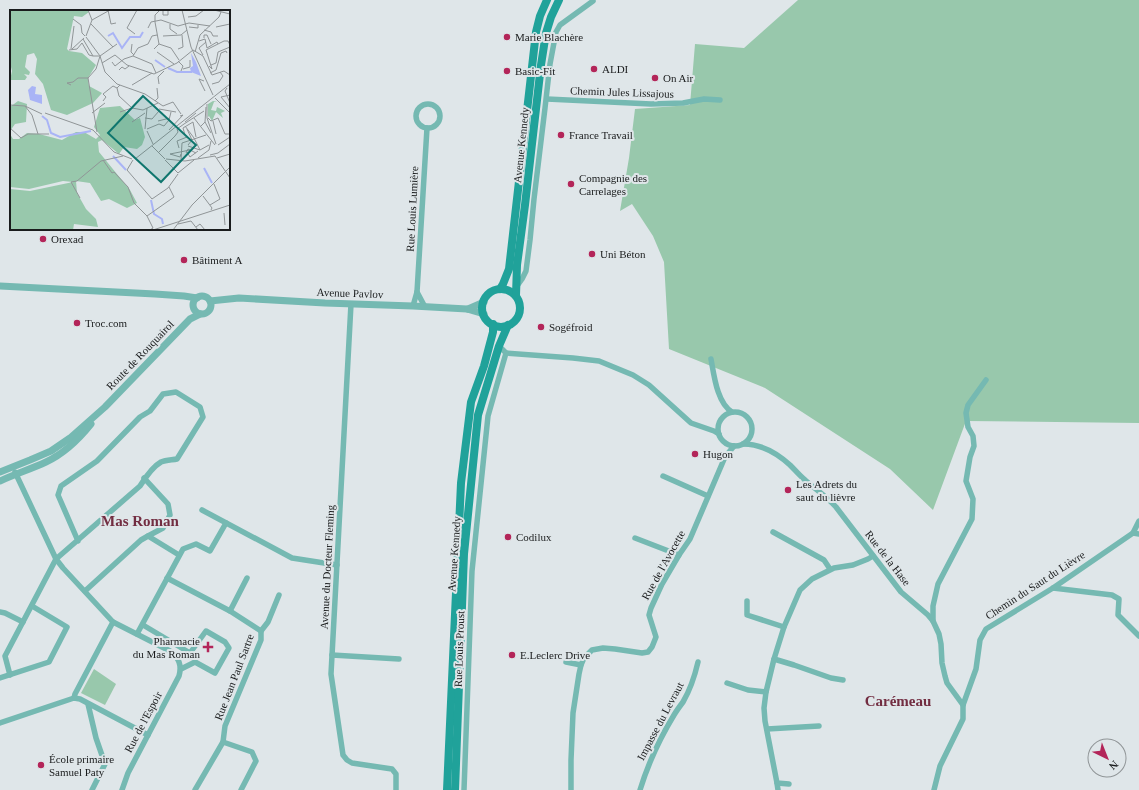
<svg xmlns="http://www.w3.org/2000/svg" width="1139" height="790" viewBox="0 0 1139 790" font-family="'Times New Roman',serif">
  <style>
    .green { fill: #98c8ac }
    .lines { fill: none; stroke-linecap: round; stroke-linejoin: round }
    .minor { stroke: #75b9b2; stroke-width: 5.5 }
    .tertiary { stroke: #75b9b2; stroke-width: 7 }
    .secondary { stroke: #20a29a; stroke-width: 8 }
    .poi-dot { fill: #b32559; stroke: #dfe6e9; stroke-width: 1.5 }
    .labels { text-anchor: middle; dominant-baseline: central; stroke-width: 4; stroke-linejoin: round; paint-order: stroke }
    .poi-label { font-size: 11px; fill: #1a1c1d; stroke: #dfe6e9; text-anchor: start }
    .street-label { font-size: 11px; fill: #1a1c1d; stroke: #dfe6e9 }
    .district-label { font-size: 15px; font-weight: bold; fill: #722d41; stroke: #dfe6e9 }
    .inset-river { fill: none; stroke: #a9b4f6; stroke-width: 2 }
    .inset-road { fill: none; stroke: #909597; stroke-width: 1 }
    .view { fill: #0f766e; fill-opacity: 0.15; stroke: #0f766e; stroke-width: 2 }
    .inset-edge { fill: none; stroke: #1a1c1d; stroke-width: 2 }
  </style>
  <rect width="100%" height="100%" fill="#dfe6e9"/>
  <g class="green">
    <path d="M798 0H1139V423L966 421 933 510 890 469 765 388 669 349 664 262 653 236 632 204 620 211 629 158 635 109 690 105 695 44 744 48Z"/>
    <path d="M94 669 116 684 105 705 81 693Z"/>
  </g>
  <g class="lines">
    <g class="minor">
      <path d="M547 99 651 104 683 103 704 99 720 100"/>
      <circle cx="428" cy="116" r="12"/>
      <path d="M517 286 522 279 526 271 530 240 534 199 545 108 550 64 556 32 560 25 593 1"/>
      <path d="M417 292 425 307"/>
      <path d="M351 304 331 674 343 755 347 760 352 763 392 769 396 774V790"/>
      <path d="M413 306 417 292 427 128"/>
      <path d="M499 346 506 353 573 358 599 361 633 375 649 385 691 423 714 431 719 434"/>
      <path d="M711 359C714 375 717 403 732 412"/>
      <circle cx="735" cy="429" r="17"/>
      <path d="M743 444C761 444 777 453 790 465 795 470 800 476 805 480 815 489 826 496 836 507L901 592 928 615 933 621 939 634 941 644 942 663 945 676 947 683 963 705"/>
      <path d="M15 472 56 559 63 568 113 622 170 651C179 658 182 665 179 676L128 773 122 790"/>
      <path d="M663 476 708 496"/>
      <path d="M144 478 168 504 170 515 163 528 148 536"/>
      <path d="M202 510 292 558 337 565"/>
      <path d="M773 532 824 560 830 569"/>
      <path d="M1133 533 1139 521"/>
      <path d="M635 538 679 555"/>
      <path d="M167 578 230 611 261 631V640L225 726 223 742 195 790"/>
      <path d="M1053 588 1112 595 1119 599 1118 615 1139 636"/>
      <path d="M85 591 141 540 148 536 179 555"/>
      <path d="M747 601V615L784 627"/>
      <path d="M230 611 247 578"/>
      <path d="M0 612 5 613 23 622"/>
      <path d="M933 621V606L938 584 972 519 973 499 966 481 970 457 974 446 973 436 968 427 966 413 968 405 986 380"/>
      <path d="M143 625 190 653"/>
      <path d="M261 631 268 622 279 595"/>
      <path d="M137 634 183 549 196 544 210 551 226 523"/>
      <path d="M332 655 399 659"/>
      <path d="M178 658 190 653 206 631 225 642 229 648 215 673 195 662 181 669"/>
      <path d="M774 659 794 665 831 678 843 680"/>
      <path d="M566 662 581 665"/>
      <path d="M10 675 5 656 56 559 140 486C145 478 152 467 161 462 166 460 172 460 177 459L203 417 200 407 176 392 163 394 150 411 140 417 97 461 61 486 58 495 78 541"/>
      <path d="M0 678 49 662 67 627 32 606"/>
      <path d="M727 683 748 690 766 692"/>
      <path d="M74 698 75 694 113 622"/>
      <path d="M88 704 96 738 105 764 92 790"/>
      <path d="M0 723 74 698 80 699 148 735"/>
      <path d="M767 729 819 726"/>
      <path d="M223 742 252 752 256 761 241 790"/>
      <path d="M777 783 778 790"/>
      <path d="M789 784 777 783 765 721 764 708 766 692 774 659 784 627 800 590 812 579 834 568 853 565 868 559 873 556"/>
      <path d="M464 790 472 571 488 416 506 353"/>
      <path d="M571 790V760L573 713 579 674 581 665 584 658 592 650 603 648 615 649 642 653 648 652 652 647 656 637 649 615 651 608 662 584 679 555 690 539 725 457 734 446"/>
      <path d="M640 790C648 764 660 738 674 715 677 710 680 706 683 702 690 690 695 675 698 662"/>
      <path d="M934 790 940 766 963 719V705L976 669 980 640 986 629 1053 588 1133 533 1139 534"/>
    </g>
    <g class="tertiary">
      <path d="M0 286 155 294 184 296 197 298"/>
      <circle cx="202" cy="305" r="9"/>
      <path d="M210 301 239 298 325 303 413 306 467 309 484 314"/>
      <path d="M468 309 484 302"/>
      <path d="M0 472 30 460 51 451 70 438 105 407 190 319 200 314"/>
      <path d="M0 481C15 474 31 469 46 462 63 454 79 439 91 424"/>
    </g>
    <g class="secondary">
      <path d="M500 289 503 284 509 269 536 32 540 16 547 0"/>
      <circle cx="501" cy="308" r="19"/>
      <path d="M516 295 517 265 525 205 541 65 546 33 551 17 559 0"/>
      <path d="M447 790 461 483 471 402 484 366 493 332V324"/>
      <path d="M455 790 464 554 478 415 499 346 508 325"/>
    </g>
  </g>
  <g class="poi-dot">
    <circle cx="507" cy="37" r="4"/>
    <circle cx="594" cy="69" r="4"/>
    <circle cx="507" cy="71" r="4"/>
    <circle cx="655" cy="78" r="4"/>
    <circle cx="561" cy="135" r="4"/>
    <circle cx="571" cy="184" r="4"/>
    <circle cx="43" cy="239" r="4"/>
    <circle cx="592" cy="254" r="4"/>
    <circle cx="184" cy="260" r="4"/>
    <circle cx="77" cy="323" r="4"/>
    <circle cx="541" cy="327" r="4"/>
    <circle cx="695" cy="454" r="4"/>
    <circle cx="788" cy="490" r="4"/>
    <circle cx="508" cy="537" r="4"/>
    <path d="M206 641h4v4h4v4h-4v4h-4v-4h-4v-4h4z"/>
    <circle cx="512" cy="655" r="4"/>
    <circle cx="41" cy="765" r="4"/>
  </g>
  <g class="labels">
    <g class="poi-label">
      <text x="515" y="37">Marie Blachère</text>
      <text x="602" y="69">ALDI</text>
      <text x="515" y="71">Basic-Fit</text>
      <text x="663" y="78">On Air</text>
      <text x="569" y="135">France Travail</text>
      <text x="579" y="178">Compagnie des<tspan x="579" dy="13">Carrelages</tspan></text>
      <text x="51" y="239">Orexad</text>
      <text x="600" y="254">Uni Béton</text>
      <text x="192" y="260">Bâtiment A</text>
      <text x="85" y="323">Troc.com</text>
      <text x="549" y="327">Sogéfroid</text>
      <text x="703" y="454">Hugon</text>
      <text x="796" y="484">Les Adrets du<tspan x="796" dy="13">saut du lièvre</tspan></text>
      <text x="516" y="537">Codilux</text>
      <text x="200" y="641" text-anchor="end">Pharmacie<tspan x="200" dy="13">du Mas Roman</tspan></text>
      <text x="520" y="655">E.Leclerc Drive</text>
      <text x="49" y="759">École primaire<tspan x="49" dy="13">Samuel Paty</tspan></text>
    </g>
    <g class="street-label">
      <text transform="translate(622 92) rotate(2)">Chemin Jules Lissajous</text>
      <text transform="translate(521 145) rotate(-84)">Avenue Kennedy</text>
      <text transform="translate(412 209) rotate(-87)">Rue Louis Lumière</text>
      <text transform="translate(350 293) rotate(2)">Avenue Pavlov</text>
      <text transform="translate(140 355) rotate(-46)">Route de Rouquairol</text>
      <text transform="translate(454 554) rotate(-86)">Avenue Kennedy</text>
      <text transform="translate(888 558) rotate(52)">Rue de la Hase</text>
      <text transform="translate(663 565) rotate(-61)">Rue de l'Avocette</text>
      <text transform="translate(327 567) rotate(-87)">Avenue du Docteur Fleming</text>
      <text transform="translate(1035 585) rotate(-33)">Chemin du Saut du Lièvre</text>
      <text transform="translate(459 649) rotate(-88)">Rue Louis Proust</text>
      <text transform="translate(234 677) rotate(-69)">Rue Jean Paul Sartre</text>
      <text transform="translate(660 721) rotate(-62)">Impasse du Levraut</text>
      <text transform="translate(143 722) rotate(-62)">Rue de l'Espoir</text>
    </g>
    <g class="district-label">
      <text x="140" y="521">Mas Roman</text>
      <text x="898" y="701">Carémeau</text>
    </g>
  </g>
  <g transform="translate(10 10)">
    <rect width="220" height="220" fill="#dfe6e9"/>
    <path d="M0 0H77L79 2 72 7 64 6 57 39 59 41 72 43 86 55 78 68 79 76 92 83 83 93 57 105 41 100 33 74 25 64 27 49 24 43 17 45 15 57 20 62 19 65 14 64 17 67 15 70H0L2 61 0 53ZM8 91 17 94 16 112 5 114 0 121V97ZM203 91 207 92H204L201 100 206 101 207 97 215 101 211 103 213 108 206 102 202 111 199 106 198 107V94ZM110 96 125 110 130 108 135 127 132 135 127 139 114 137 109 144 92 130 88 132 89 142 120 180 127 193 117 198 99 189 91 191 80 173 66 171 67 183 76 199 86 209 88 217 64 214 63 220H0V179L20 181 63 172 53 171 19 179 0 177V124L3 129H9L17 123 29 124 52 130 66 122H74L86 129 90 125 84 117 90 98Z" fill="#98c8ac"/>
    <path d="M181 43 186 52 191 66 181 62 180 58 183 56ZM22 76 26 77 25 84 32 85V94L20 90 18 80Z" fill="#a9b4f6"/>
    <path class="inset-river" d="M98 26 103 23 112 38 120 27H130L133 22M145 50 155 57M158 58 167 62H182M32 106 37 110 41 123 50 127 81 121M103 146 116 160M194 158 202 173M141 190 144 204 152 209 153 214"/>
    <path class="inset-road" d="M98 0 101 14 106 13M146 0H164M172 0 181 37 203 85M204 0 220 4M153 1V5H158V1M178 7 186 6 194 0M63 9 71 15 72 23 75 26M82 10 100 0M81 14 103 37M160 14V19L167 24M179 17 188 18V15M206 17 220 14M138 18 141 12 151 10 168 16 179 13 200 16M194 20 201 22 203 26H208M125 24 117 18 127 0M76 26 82 10 78 0M153 26 171 25 177 20M76 27 90 46M194 28V25H197L201 34M73 29 83 46H89M189 31 195 29 197 38 207 32 208 34M122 34 121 42 124 45M149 34 161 38 169 50M61 39 64 16M62 39 74 28M144 39 149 34 145 12V5L149 1M168 39 173 37 172 25M59 40 67 39 72 33 79 45 83 46M147 42 164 54M185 42 190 25 209 7 211 2M208 42 220 37M193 45 189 38 196 32M90 46 95 62 107 74 135 84 153 96 163 92 171 104M90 46 107 34M123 46 142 54 146 63M168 51 173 56 171 61M102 52 105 56 114 49 123 46 128 38 138 34 142 26 147 25M92 53 105 45 117 55 144 64 167 53 183 40 193 46 202 65 214 61 220 65M201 55 206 53 208 42M199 56 202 59 196 40 214 31H218L220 35M173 59 180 57V50M109 60 112 57 115 59 119 56M200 63 206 60 211 43 216 41 217 43M194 71 189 69 195 81M149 74 148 67 154 61M202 74 209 72 213 66 210 62M61 75 57 73 63 72 68 68H78M110 75 107 78 109 86 122 98 133 100 148 93M122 75 142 63M217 78 215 81 220 93M220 85 211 87 220 98M205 88 220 103M93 91 96 87 93 84 103 76 107 78M145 91 148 88 147 78M197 94V108L206 134M0 95 15 96 32 104M15 96 22 105 28 124M149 99 166 102M110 102 122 98M35 103 83 120 104 142 122 149M82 103 95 93M135 108 142 109 149 101M184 108 205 135M198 108 201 111 208 108 215 124H220M148 111 160 108M203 111 206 124M122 112 135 103M175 112 186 103M195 112 201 123M174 114 194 101M175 116 184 128M191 116 195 112 196 97M0 118 11 128 18 124H39M135 119 137 98M137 119 149 114 154 116 159 110 161 102M177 119 182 130 178 135M159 120 173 105 170 106M137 121 143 134M87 122 78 68 86 59 90 46M175 125 173 118 183 112 186 127M184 128 190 140 199 135M208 135 220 127M142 136 155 149M178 136 190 140M169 138 167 131 177 127M177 142 180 147 188 141M148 143 165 126 168 122 167 119 174 114M176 143 178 139 186 143M171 144 170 147 160 144 180 140M200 145 208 143 220 134M188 148 199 140 201 131M207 148 220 144M125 149 220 74M156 149 175 151 205 146 220 168M93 150 102 163 104 162 118 177 124 193 137 206M123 150 117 160 142 189 158 178 168 164M155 150 168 163M171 150 172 133 196 125M168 163 184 150M193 186 202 198 201 200M70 188 61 172 67 171 91 151 113 146M200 195 210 189 204 174M214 203 215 215M168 214 181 211 188 220M186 217 190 214 195 220M140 220 143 218 137 206 164 187 159 177M143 220 220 195M163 220 182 195 220 157"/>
    <path class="view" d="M133 86 186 135 151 172 98 123Z"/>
    <rect width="220" height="220" class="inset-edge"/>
  </g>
  <g transform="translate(1107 758) rotate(137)"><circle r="19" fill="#dfe6e9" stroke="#909597"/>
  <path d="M0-3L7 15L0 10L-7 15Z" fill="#b32559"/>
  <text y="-6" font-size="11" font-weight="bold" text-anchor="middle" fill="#1a1c1d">N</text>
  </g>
</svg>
